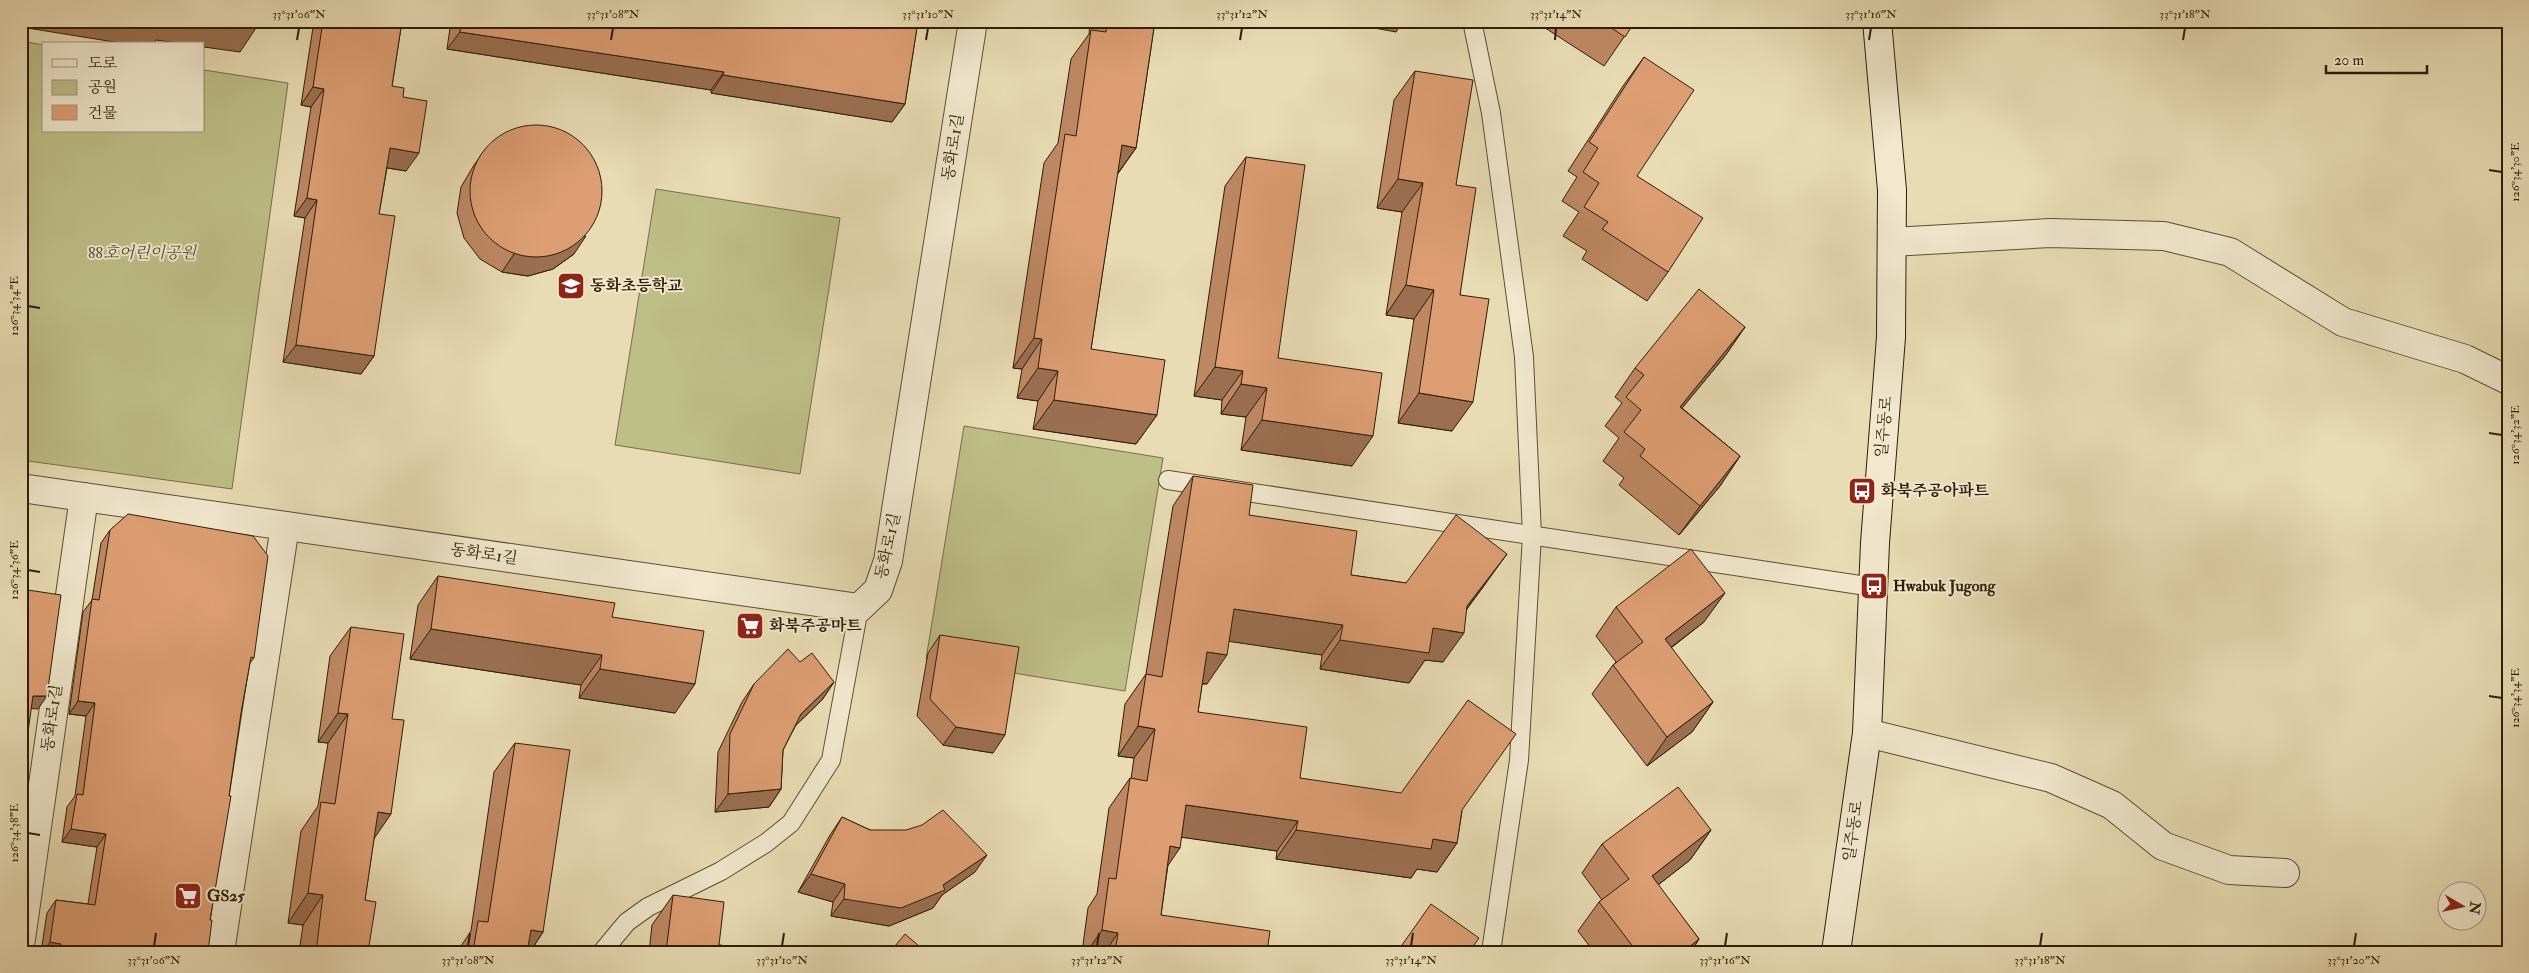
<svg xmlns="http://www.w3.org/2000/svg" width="2529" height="973" viewBox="0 0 2529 973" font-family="'IM FELL Double Pica','Noto Serif KR',serif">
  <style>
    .green { fill: #bebe87; stroke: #766e48 }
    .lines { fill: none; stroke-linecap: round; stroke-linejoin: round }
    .lane-casing { stroke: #5e4d34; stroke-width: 20 }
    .street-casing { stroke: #5e4d34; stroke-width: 30 }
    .secondary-casing { stroke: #2f1d09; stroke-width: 30 }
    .lane { stroke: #f1e8ce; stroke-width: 18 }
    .street { stroke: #f1e8ce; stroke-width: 28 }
    .secondary { stroke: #f1e8ce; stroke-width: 28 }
    .wall { fill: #be8863; stroke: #2f1d09 }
    .shaded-wall { fill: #9b6f50; stroke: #2f1d09 }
    .building { fill: #dd9e73; stroke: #2f1d09 }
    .ticks { fill: none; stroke: #2f1d09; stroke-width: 2 }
    .labels { text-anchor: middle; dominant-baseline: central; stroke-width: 4; stroke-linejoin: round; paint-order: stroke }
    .street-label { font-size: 16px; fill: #2f1d09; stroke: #f1e8ce }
    .park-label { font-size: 16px; font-style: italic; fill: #5a4d2f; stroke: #f1e8ce }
    .poi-label { font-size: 16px; font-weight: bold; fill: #2f1d09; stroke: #f1e8ce; text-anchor: start }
    .neatline { fill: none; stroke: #2f1d09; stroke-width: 2 }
    .ticks-label { font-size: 12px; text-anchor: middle; fill: #2f1d09 }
  </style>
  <rect width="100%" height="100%" fill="#e9dcb4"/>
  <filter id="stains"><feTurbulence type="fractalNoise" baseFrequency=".004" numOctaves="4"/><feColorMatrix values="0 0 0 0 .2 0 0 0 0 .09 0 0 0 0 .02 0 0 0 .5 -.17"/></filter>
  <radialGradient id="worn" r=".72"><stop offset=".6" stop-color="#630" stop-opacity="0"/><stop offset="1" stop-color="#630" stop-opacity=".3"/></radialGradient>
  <g class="green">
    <path d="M21 41 44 45V131H204V70L288 83 232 489 21 460Z"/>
    <path d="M656 189 840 218 800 474 615 445Z"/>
    <path d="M964 426 1163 458 1125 691 926 659Z"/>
  </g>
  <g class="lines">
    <g class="lane-casing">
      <g id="lane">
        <path d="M1472 21 1491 113 1524 357 1532 535 1519 760 1491 952"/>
        <path d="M1168 480 1873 587"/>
        <path d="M602 952 627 922 648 907 721 871 766 843 791 823 831 760 859 608"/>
      </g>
    </g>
    <g class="street-casing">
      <g id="street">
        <path d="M1892 242 2050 233 2164 236 2230 252 2343 322 2465 359 2508 380"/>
        <path d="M21 488 859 608 878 590 888 561 973 21"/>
        <path d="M1867 733 2051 778 2112 805 2163 846 2229 870 2285 873"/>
        <path d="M21 939 84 497"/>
        <path d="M220 952 285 526"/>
      </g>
    </g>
    <g class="secondary-casing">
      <path id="secondary" d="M1836 952 1867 733 1875 543 1891 337 1892 190 1877 21"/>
    </g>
    <use href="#lane" class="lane"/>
    <use href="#street" class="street"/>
    <use href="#secondary" class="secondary"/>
  </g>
  <g class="wall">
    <path d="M314 21H402L392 86 403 97 406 171 387 168 379 214 374 356 361 374 283 362 305 218 294 216 311 107 301 105Z"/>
    <path d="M451 21H918L905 104 892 122 711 93V90L447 49Z"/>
    <path d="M1090 21H1155L1136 148 1117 175 1091 349 1157 415 1136 444 1033 429 1038 401 1017 398 1022 369 1013 368 1044 163 1058 143 1071 59 1089 34Z"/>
    <path d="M1540 21H1635L1604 66 1539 24Z"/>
    <path d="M1644 57 1637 176 1668 272 1647 301 1582 259 1587 251 1563 236 1579 212 1562 201 1577 177 1568 171 1623 86Z"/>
    <path d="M1415 71 1456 185 1460 295 1452 431 1398 423 1414 319 1386 315 1402 212 1377 208 1394 100Z"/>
    <path d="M487 147 574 254 553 269 528 276 502 272 480 259 464 238 457 213 461 187 474 165Z"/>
    <path d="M1246 157 1278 358 1352 466 1241 450 1246 417 1221 414 1222 400 1194 396 1225 186Z"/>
    <path d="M1745 327 1725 356 1682 408 1740 456 1720 486 1679 535 1619 485 1624 478 1603 461 1619 438 1605 426 1622 403 1615 397 1635 368Z"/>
    <path d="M1193 476 1249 515 1351 575 1406 583H1486L1467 609 1443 662 1425 660 1409 683 1320 669 1322 655 1229 641 1207 684H1202L1198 712 1300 778 1462 811 1457 843 1437 872 1417 869 1411 878 1276 859 1277 851 1182 837 1168 865 1161 915 1267 952H1082L1088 908 1097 894 1109 808 1130 778 1131 779 1134 758 1118 756 1125 704 1146 674 1173 506Z"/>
    <path d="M110 530 254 658 250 663 241 713 210 920 208 952H41L47 913 56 900 88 904 97 847 62 842 67 807 75 796 86 716 69 714 83 612 92 600 101 543Z"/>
    <path d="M438 576 612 617 675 713 579 698 581 685 410 659 418 605Z"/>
    <path d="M1616 607 1704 622 1671 648 1713 702 1692 732 1647 766 1592 694 1613 665 1616 662 1596 636Z"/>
    <path d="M351 627 374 838 365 900 368 952H299L303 925 288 923 301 831 318 806 328 743 318 742 330 656Z"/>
    <path d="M940 635 993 753 943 745 917 716 928 653Z"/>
    <path d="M800 662 834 682 822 700 796 725 783 750 781 789 769 807 715 812 718 752 742 702 754 684Z"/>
    <path d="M515 743 543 932 530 952H457L471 931 494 772Z"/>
    <path d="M842 817 870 830 975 872 942 895 933 908 889 926 831 916 833 902 798 892 830 835Z"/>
    <path d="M1711 830 1690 860 1658 885 1699 939 1691 952H1594L1578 931 1599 902 1602 900 1582 873 1602 844Z"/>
    <path d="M673 895 719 945 769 952H649L652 925Z"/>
  </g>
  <g class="shaded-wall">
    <path d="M21 21H253L260 22 240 52 204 47V44H184L156 40 153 44H127L21 27Z"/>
    <path d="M1337 21H1403L1396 32Z"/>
    <path d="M460 32 724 72 711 90 447 49Z"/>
    <path d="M723 75 905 104 892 122 711 93Z"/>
    <path d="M313 87 324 89 311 107 301 105Z"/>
    <path d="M1122 145 1136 148 1115 177Z"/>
    <path d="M390 148 419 153 406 171 377 166Z"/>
    <path d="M1398 179 1423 183 1402 212 1377 208Z"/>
    <path d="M307 198 317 200 305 218 294 216Z"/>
    <path d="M586 236 574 254 553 269 528 276 502 272 514 254Z"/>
    <path d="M1406 285 1434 290 1414 319 1386 315Z"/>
    <path d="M1745 327 1725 356 1659 436 1680 407Z"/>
    <path d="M1034 338 1042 339 1022 369 1013 368Z"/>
    <path d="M296 345 374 356 361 374 283 362Z"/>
    <path d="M1215 367 1243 371 1222 400 1194 396Z"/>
    <path d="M1038 368 1058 371 1038 401 1017 398Z"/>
    <path d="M1241 384 1267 388 1246 417 1221 414Z"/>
    <path d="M1419 393 1473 402 1452 431 1398 423Z"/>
    <path d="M1054 400 1157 415 1136 444 1033 429Z"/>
    <path d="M1262 420 1373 436 1352 466 1241 450Z"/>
    <path d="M1740 456 1720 486 1679 535 1700 506Z"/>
    <path d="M1507 554 1486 583 1450 631 1464 633 1443 662 1425 660 1409 683 1320 669 1340 640 1433 628 1467 606Z"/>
    <path d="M1725 593 1704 622 1644 668 1665 639Z"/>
    <path d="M1234 609 1343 625 1322 655 1213 639Z"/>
    <path d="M431 629 602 655 581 685 410 659Z"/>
    <path d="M1207 652 1227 655 1207 684 1186 681Z"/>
    <path d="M600 669 695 684 675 713 579 698Z"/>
    <path d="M834 682 822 700 789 732 801 714Z"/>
    <path d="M33 696H47L38 709 25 708Z"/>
    <path d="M78 701 95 703 86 716 69 714Z"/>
    <path d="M1713 702 1692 732 1647 766 1667 737Z"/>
    <path d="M338 713 348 714 328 743 318 742Z"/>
    <path d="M1138 726 1155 729 1134 758 1118 756Z"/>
    <path d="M956 727 1005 735 993 753 943 745Z"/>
    <path d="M781 789 769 807 715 812 728 794Z"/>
    <path d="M1186 805 1298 821 1277 851 1166 835Z"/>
    <path d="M378 812 391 814 371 843Z"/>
    <path d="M71 829 106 834 97 847 62 842Z"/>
    <path d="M1296 830 1433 839 1457 843 1437 872 1417 869 1411 878 1276 859Z"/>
    <path d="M1711 830 1690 860 1631 906 1652 876Z"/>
    <path d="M1170 846 1180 848 1160 877Z"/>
    <path d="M987 855 975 872 942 895 933 908 889 926 831 916 844 899 943 885Z"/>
    <path d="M811 874 845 884 833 902 798 892Z"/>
    <path d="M308 893 323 895 303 925 288 923Z"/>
    <path d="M531 930 543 932 530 952H516Z"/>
    <path d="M1102 930 1118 933 1105 952H1087Z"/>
    <path d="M1699 939 1691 952H1683Z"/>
    <path d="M50 942 61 944 56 952H43Z"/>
  </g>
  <g class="building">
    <path d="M323 21H402L392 86 404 88 403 97 427 101 419 153 390 148 379 214 395 216 374 356 296 345 317 200 307 198 324 89 313 87Z"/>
    <path d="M461 21H918L905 104 723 75 724 72 460 32Z"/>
    <path d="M1107 21H1155L1136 148 1122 145 1091 349 1165 360 1157 415 1054 400 1058 371 1038 368 1042 339 1034 338 1065 134 1076 136 1091 30 1106 32Z"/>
    <path d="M1601 21H1635L1625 37Z"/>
    <path d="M1644 57 1694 90 1637 176 1703 218 1668 272 1602 229 1608 222 1584 207 1599 183 1583 172 1598 148 1589 142Z"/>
    <path d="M1415 71 1473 80 1456 185 1476 188 1460 295 1489 299 1473 402 1419 393 1434 290 1406 285 1423 183 1398 179Z"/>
    <circle cx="536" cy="191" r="66"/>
    <path d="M1246 157 1305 165 1278 358 1382 373 1373 436 1262 420 1267 388 1241 384 1243 371 1215 367Z"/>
    <path d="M1699 289 1745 327 1680 407 1740 456 1700 506 1640 456 1645 449 1624 432 1641 410 1626 397 1644 375 1635 368Z"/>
    <path d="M1193 476 1253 485 1249 515 1357 531 1351 575 1406 583 1456 515 1507 554 1467 606 1464 633 1433 628 1429 653 1340 640 1343 625 1234 609 1227 655 1207 652 1198 712 1307 727 1300 778 1401 793 1468 700 1516 734 1462 810 1457 843 1433 839 1431 849 1296 830 1298 821 1186 805 1180 848 1170 846 1161 915 1270 931 1267 952H1115L1118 933 1102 930 1109 878 1116 879 1130 778 1147 781 1155 729 1138 726 1146 674 1162 677Z"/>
    <path d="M128 514 253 536 268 556 254 658 251 657 241 713 229 796H231L210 920H212L208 952H60L61 944 50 942 56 900 95 905 106 834 71 829 77 794 83 795 95 703 78 701 92 599 99 600 110 530Z"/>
    <path d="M1691 549 1725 593 1665 639 1713 702 1667 737 1613 665 1643 642 1616 607Z"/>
    <path d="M438 576 615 603 612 617 704 631 695 684 600 669 602 655 431 629Z"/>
    <path d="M21 589 61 595 47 696H33L23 768H25L21 796Z"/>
    <path d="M351 627 404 634 392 719 404 720 391 814 378 812 365 900 376 902 368 952H316L323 895 308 893 321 802 335 804 348 714 338 713Z"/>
    <path d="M940 635 1019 647 1005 735 956 727 930 699Z"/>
    <path d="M788 649 800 662 812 653 834 682 801 714 783 750 781 789 728 794 730 734 754 684Z"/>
    <path d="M515 743 570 750 543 932 531 930 527 952H473L478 921 488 922Z"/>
    <path d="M1678 787 1711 830 1652 876 1699 939 1683 952H1637L1599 902 1629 879 1602 844Z"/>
    <path d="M943 810 987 855 943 885 945 890 901 908 844 899 845 884 811 874 842 817 870 830H906L922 825Z"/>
    <path d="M673 895 724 902 719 945 769 952H666Z"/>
    <path d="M1431 904 1479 938 1469 952H1397Z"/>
    <path d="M905 934 926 952H890Z"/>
  </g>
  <path class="ticks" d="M297 40 299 28M611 40 613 28M926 40 928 28M1240 40 1242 28M1555 40 1556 28M1869 40 1871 28M2183 40 2185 28M2489 170 2502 172M28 306 40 308M2489 433 2502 435M28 570 40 572M2489 696 2502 698M28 833 40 835M154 946 156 933M468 946 470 933M782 946 784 933M1097 946 1099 933M1411 946 1413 933M1725 946 1727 933M2040 946 2042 933M2354 946 2356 933"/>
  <defs>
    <g id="school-square" transform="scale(1.4375)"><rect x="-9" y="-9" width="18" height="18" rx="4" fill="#8f2418" stroke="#f1e8ce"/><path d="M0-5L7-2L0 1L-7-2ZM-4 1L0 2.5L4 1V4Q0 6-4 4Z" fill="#fff"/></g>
    <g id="bus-square" transform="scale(1.4375)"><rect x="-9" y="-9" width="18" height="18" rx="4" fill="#8f2418" stroke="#f1e8ce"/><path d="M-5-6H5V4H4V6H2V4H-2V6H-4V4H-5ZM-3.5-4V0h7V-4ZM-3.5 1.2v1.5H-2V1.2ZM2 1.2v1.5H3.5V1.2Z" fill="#fff"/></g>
    <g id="supermarket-square" transform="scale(1.4375)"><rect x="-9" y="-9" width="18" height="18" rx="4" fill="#8f2418" stroke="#f1e8ce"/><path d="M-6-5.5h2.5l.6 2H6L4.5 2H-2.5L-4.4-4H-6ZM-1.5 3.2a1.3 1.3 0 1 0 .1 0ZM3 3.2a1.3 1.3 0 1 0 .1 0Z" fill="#fff"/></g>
  </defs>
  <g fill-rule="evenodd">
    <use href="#school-square" x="571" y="286"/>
    <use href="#bus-square" x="1862" y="491"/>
    <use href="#bus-square" x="1874" y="586"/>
    <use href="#supermarket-square" x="750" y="626"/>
    <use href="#supermarket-square" x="188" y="896"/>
  </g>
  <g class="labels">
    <g class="street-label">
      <text transform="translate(953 147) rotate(-81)">동화로1길</text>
      <text transform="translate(1884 427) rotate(-85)">일주동로</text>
      <text transform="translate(888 546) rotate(-78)">동화로1길</text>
      <text transform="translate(484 554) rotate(8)">동화로1길</text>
      <text transform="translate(52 718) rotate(-82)">동화로1길</text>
      <text transform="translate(1853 831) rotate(-82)">일주동로</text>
    </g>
    <g class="park-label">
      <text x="142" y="253">88호어린이공원</text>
    </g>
    <g class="poi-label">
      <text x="590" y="286">동화초등학교</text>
      <text x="1881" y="491">화북주공아파트</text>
      <text x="1893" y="586">Hwabuk Jugong</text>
      <text x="769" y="626">화북주공마트</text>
      <text x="207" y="896">GS25</text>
    </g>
  </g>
  <rect width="2529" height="973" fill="none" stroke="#e9dcb4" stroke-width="55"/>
  <rect x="42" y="42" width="162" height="90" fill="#f1e8ce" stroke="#a3977f"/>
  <rect x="52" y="59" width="25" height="8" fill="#f1e8ce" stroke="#a3977f"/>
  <text x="88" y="68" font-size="15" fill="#2f1d09">도로</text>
  <rect x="52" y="80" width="25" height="15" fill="#bebe87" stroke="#a3977f"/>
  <text x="88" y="92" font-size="15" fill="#2f1d09">공원</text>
  <rect x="52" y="105" width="25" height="15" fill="#dd9e73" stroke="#a3977f"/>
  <text x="88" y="118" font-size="15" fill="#2f1d09">건물</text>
  <g transform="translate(2462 906) rotate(99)"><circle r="24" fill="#f1e8ce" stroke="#a3977f"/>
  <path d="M0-4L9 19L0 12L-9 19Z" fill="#8f2418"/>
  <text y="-8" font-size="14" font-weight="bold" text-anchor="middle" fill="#2f1d09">N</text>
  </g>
  <path d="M2326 65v8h101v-8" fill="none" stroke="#2f1d09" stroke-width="2.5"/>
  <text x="2334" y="65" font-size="15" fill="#2f1d09" stroke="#f1e8ce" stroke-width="4" paint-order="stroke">20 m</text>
  <rect x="28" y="28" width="2474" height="918" class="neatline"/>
  <g class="ticks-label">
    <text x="299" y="18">33°31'06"N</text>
    <text x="613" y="18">33°31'08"N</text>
    <text x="928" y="18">33°31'10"N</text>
    <text x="1242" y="18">33°31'12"N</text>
    <text x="1556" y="18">33°31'14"N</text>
    <text x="1871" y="18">33°31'16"N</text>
    <text x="2185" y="18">33°31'18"N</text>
    <text transform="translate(2515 172) rotate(-90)" y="4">126°34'30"E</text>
    <text transform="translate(14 306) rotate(-90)" y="4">126°34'34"E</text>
    <text transform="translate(2515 435) rotate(-90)" y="4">126°34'32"E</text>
    <text transform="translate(14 570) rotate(-90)" y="4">126°34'36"E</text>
    <text transform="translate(2515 698) rotate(-90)" y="4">126°34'34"E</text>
    <text transform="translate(14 833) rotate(-90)" y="4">126°34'38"E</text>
    <text x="154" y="964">33°31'06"N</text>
    <text x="468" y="964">33°31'08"N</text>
    <text x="782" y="964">33°31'10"N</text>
    <text x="1097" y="964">33°31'12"N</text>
    <text x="1411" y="964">33°31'14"N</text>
    <text x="1725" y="964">33°31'16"N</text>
    <text x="2040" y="964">33°31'18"N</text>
    <text x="2354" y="964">33°31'20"N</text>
  </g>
  <rect width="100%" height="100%" filter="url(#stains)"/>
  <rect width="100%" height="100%" fill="url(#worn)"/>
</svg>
